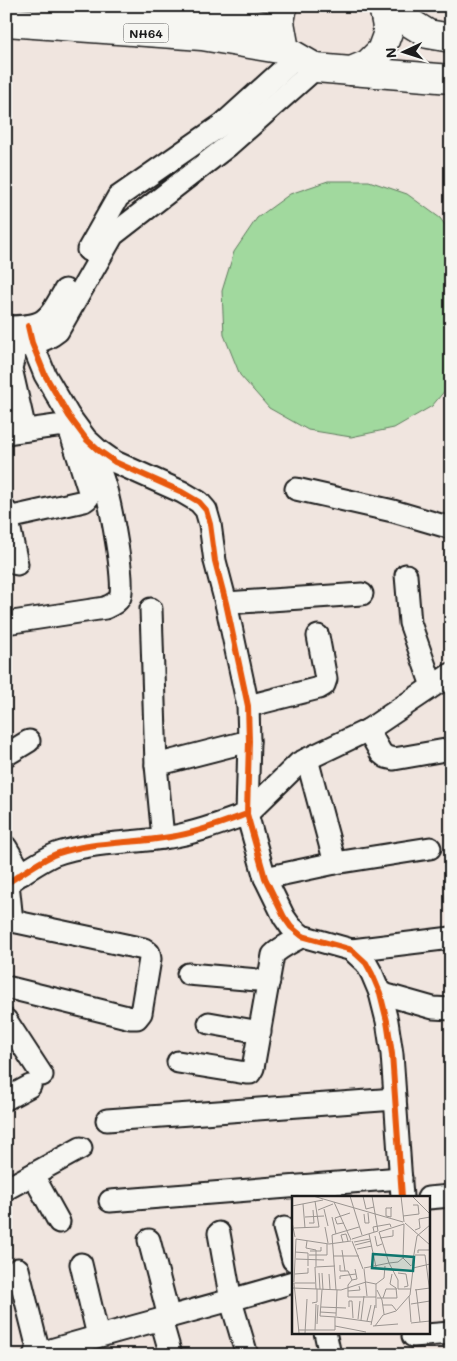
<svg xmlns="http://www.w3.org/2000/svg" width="457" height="1361" viewBox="0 0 457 1361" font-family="Mali,sans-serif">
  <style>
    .pitch { fill: #a1d99e; stroke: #5e7a5d }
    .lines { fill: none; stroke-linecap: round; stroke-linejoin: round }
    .minor-casing { stroke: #1c1c1c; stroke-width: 25 }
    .major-casing { stroke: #1c1c1c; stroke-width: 30 }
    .highway-casing { stroke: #1c1c1c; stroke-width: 31 }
    .minor { stroke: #f6f6f2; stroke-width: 21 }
    .major { stroke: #f6f6f2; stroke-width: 26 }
    .highway { stroke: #f6f6f2; stroke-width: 28 }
    .cycleway-casing { stroke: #f6f6f2; stroke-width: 9 }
    .cycleway { stroke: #e8590c; stroke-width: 6 }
    .labels { text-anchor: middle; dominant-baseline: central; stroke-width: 5; stroke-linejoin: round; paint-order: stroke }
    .shield { fill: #f6f6f2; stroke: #5d5d5c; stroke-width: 1 }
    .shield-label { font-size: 12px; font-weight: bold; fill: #1c1c1c }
    .inset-road { fill: none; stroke: #9b9591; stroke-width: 1 }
    .view { fill: #0f766e; fill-opacity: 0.15; stroke: #0f766e; stroke-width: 2.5 }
    .inset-edge { fill: none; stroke: #1c1c1c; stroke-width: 2.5 }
  </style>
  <rect width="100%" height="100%" fill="#f0e5df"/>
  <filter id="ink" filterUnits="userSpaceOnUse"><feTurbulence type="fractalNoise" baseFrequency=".02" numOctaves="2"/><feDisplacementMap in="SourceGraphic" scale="10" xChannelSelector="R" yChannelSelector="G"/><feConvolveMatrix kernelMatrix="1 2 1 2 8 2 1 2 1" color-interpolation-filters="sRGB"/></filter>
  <g filter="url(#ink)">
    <path class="pitch" d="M328 181H369L407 194 440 218 451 233V383L432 406 394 428 351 437 308 430 269 408 240 375 224 335 222 291 234 252 257 218 290 194Z"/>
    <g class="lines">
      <g class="minor-casing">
        <g id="minor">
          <path d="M88 250 118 197 223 124 297 57"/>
          <path d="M28 326 32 343 45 375 69 416 86 439 98 450 115 462 182 492 199 502 206 510 210 524 215 561 226 603 248 706 249 741 247 814"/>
          <path d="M6 327C45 327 47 322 65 290"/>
          <path d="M17 345 11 368 25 430"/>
          <path d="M6 346C26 345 42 344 58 331L113 235 229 145 316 68"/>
          <path d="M6 433 56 426H65L70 431 89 491 88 498 84 501 8 518"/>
          <path d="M296 489 393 511 451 528"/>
          <path d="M6 511 17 564"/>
          <path d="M406 575 410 623 432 686"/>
          <path d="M226 603 362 594"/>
          <path d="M151 609 156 765 163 838"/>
          <path d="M6 623 105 608C111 605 117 603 120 597 126 583 110 501 104 483 100 470 94 457 88 444"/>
          <path d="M248 706 319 688 324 685 326 679 318 636"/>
          <path d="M368 730 381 753 386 757 394 759 451 749"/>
          <path d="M6 755 29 741"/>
          <path d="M307 759 335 863"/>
          <path d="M156 765 249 741"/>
          <path d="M247 814 299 763 368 730 451 674"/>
          <path d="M6 847 22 874"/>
          <path d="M265 878 335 863 430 848"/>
          <path d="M6 884C20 875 41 860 56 854 92 841 132 844 170 837 196 833 222 823 247 814L265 878 284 917 291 927 302 936 352 950 366 963 372 974 380 993 387 1021 392 1054 402 1197"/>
          <path d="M6 922 12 921 8 883"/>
          <path d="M352 950 451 938"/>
          <path d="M188 974 269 981"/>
          <path d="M6 987 131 1018H137L141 1013 150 959 149 953 144 949 12 921"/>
          <path d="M380 993 433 1008 451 1009"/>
          <path d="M6 1020 42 1075"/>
          <path d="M209 1023 260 1032"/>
          <path d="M178 1062 246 1073H250L253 1068 273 955C280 947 293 942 302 936"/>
          <path d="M6 1099 30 1086"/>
          <path d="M107 1120 395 1099"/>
          <path d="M33 1175 59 1222"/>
          <path d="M6 1189 81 1148"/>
          <path d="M428 1198 451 1196"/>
          <path d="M110 1201 401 1178"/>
          <path d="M284 1228 293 1260"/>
          <path d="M219 1233 231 1301 247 1355"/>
          <path d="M149 1240 169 1317"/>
          <path d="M81 1264 98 1336"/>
          <path d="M18 1269 39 1353"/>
          <path d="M161 1320 171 1355"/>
          <path d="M325 1332 330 1355"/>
          <path d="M413 1336 451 1333"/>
          <path d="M34 1355C120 1329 207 1308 293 1282"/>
        </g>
      </g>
      <g class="major-casing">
        <path id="major" d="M71 6 206 13 281 28"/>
      </g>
      <g class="highway-casing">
        <g id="highway">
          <path d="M283 6 280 22 285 50 316 68 351 71 368 64 381 51 388 32 383 6"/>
          <path d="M383 6 428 34 451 38"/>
          <path d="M6 22 202 36 285 50"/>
          <path d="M351 71 451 79"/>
        </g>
      </g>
      <use href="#minor" class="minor"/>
      <use href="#major" class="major"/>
      <use href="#highway" class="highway"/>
      <g class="cycleway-casing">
        <g id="cycleway">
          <path d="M28 326 32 343 45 375 69 416 86 439 98 450 115 462 182 492 199 502 206 510 210 524 215 561 226 603 248 706 249 741 247 814"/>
          <path d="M6 884C20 875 41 860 56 854 92 841 132 844 170 837 196 833 222 823 247 814L265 878 284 917 291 927 302 936 352 950 366 963 372 974 380 993 387 1021 392 1054 402 1197"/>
        </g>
      </g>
      <use href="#cycleway" class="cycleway"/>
    </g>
  </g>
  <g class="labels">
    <rect class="shield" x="123.5" y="23.5" width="45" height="19" rx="4"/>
    <g class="shield-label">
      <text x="146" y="33">NH64</text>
    </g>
  </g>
  <g transform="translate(292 1196)">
    <rect width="138" height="138" fill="#f0e5df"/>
    <path class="inset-road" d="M21 0 111 26M58 0 70 39M71 0 74 13 82 11M80 0 86 35M109 0 112 26M120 0 138 18M42 6 59 44M11 8 13 32M0 10 31 4M99 12V21L94 20V12H99L100 11M32 13 36 30M26 14 41 8M72 18 73 27H77L76 17M111 20 127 18 126 9H121M13 21 32 20M40 21 44 38M0 26 3 41M17 27H22L21 14M52 27 45 28 43 22 58 17M113 27 138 49M112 28 111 62 119 70M33 31 36 47M2 32 27 31 23 5M123 34 128 32 127 23 138 21M82 36 81 31 98 28 99 31M87 36 112 28M77 38 84 71M83 40 85 50 90 48M88 42 101 40V34M4 43 37 48 59 45M60 43 86 35M15 45 14 52 24 54V70M60 45 71 73M51 46 49 39 54 38 56 45M62 46 78 43M63 49 79 45M65 53 80 50M50 54 53 75M18 55H29V51M3 56 16 57V70M126 57V54H138M17 59H35V48M123 59H133L138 97M42 60H67M112 61 106 66 97 67 106 84V93H119M4 63 32 64M48 69V75H56L60 84 56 89V101H84M120 70 125 40 138 29M72 72 97 67 87 36M121 72 138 68M72 73 75 100M27 77 28 93M30 77 31 94M106 77 114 78 116 90 112 91M3 78 16 77V72M37 78 38 93M48 83V80L64 78M60 84 65 83 63 73M2 86 4 43M2 87H23M2 87 7 137M84 88 92 82 93 70M1 92 49 94 74 86 84 88M24 93 23 71 43 70M124 93 128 126M30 94 28 120 44 121M44 94 40 39 67 31M85 94 90 104 92 118M123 94 138 92M56 95 68 94 67 90M117 100 119 126M85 102H105L104 92 98 88 100 78M91 102 94 93H105M20 107 25 106V93M119 108 138 105M91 109H100L104 114M29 111 54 112M57 111V105H60L61 122M84 112V88M104 115 118 99 121 73M28 116 44 117M44 120 45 94M44 121 80 126M66 123 68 105M69 124 72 100M75 125 79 109M119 127 138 125M25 128 26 109M79 129 83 109M43 130 74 136M81 130 106 128M83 130 91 119 104 115M6 134H43V121M23 134 24 108M13 137 15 103"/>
    <path class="view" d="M81 58 122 61 121 75 80 72Z"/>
    <rect width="138" height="138" class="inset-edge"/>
  </g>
  <rect width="457" height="1361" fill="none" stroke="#f6f6f2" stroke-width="25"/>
  <rect x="12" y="12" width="432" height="1336" fill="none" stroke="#1c1c1c" stroke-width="2" filter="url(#ink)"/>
  <g transform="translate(404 52) rotate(266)" stroke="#f6f6f2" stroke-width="4" paint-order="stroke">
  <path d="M0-4L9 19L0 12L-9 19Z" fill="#1c1c1c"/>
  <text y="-8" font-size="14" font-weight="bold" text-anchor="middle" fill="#1c1c1c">N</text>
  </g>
</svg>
